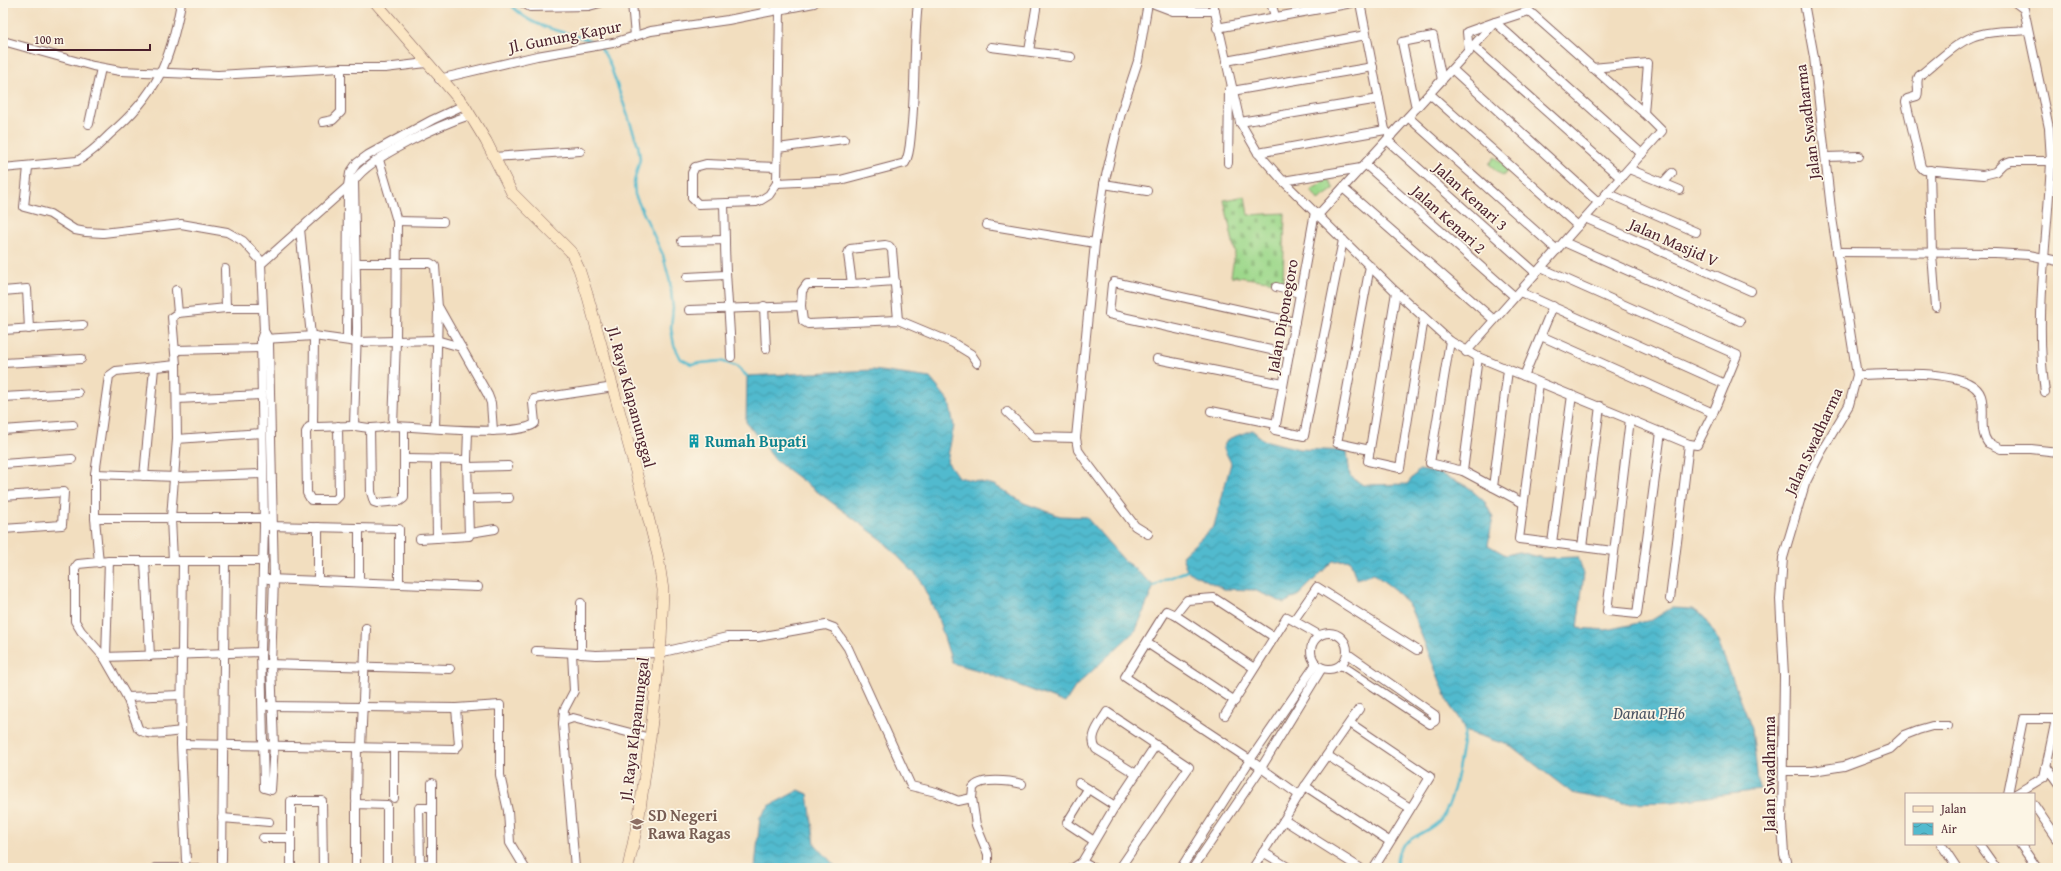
<svg xmlns="http://www.w3.org/2000/svg" width="2061" height="871" viewBox="0 0 2061 871" font-family="'Gentium Book Plus',serif">
  <style>
    .grass { fill: #9dd88b; stroke: #747c5b }
    .cemetery { fill: url(#cemetery-stones); stroke: #747c5b }
    .water { fill: url(#water-waves); stroke: #4e6c7c }
    .lines { fill: none; stroke-linecap: round; stroke-linejoin: round }
    .stream { stroke: #51bace; stroke-width: 2.5 }
    .street-casing { stroke: #85625f; stroke-width: 10 }
    .secondary-casing { stroke: #85625f; stroke-width: 12 }
    .street { stroke: #fff; stroke-width: 8 }
    .secondary { stroke: #fbe6c4; stroke-width: 11 }
    .labels { text-anchor: middle; dominant-baseline: central; stroke-width: 3.5; stroke-linejoin: round; paint-order: stroke }
    .street-label { font-size: 16px; fill: #4a1f2b; stroke: #fcf5e5 }
    .culture-label { font-size: 16px; font-weight: bold; fill: #0d838f; stroke: #fcf5e5; text-anchor: start }
    .education-label { font-size: 16px; font-weight: bold; fill: #785e54; stroke: #fcf5e5; text-anchor: start }
    .water-label { font-size: 17px; font-style: italic; fill: #4c5564; stroke: #fcf5e5 }
  </style>
  <defs>
    <pattern id="cemetery-stones" width="16" height="16" patternUnits="userSpaceOnUse"><rect width="16" height="16" fill="#9dd88b"/><path d="M2 7V4a2 2 0 0 1 4 0v3zM10 15v-3a2 2 0 0 1 4 0v3z" fill="#89b978"/></pattern>
    <pattern id="water-waves" width="16" height="10" patternUnits="userSpaceOnUse"><rect width="16" height="10" fill="#51bace"/><path d="M0 5q4-4 8 0t8 0" fill="none" stroke="#4597a7"/></pattern>
  </defs>
  <rect width="100%" height="100%" fill="#fcf5e5"/>
  <filter id="ink" filterUnits="userSpaceOnUse"><feTurbulence type="fractalNoise" baseFrequency=".025" numOctaves="2"/><feDisplacementMap in="SourceGraphic" scale="8" xChannelSelector="R" yChannelSelector="G"/><feConvolveMatrix kernelMatrix="1 2 1 2 8 2 1 2 1" color-interpolation-filters="sRGB"/></filter>
  <filter id="wash" filterUnits="userSpaceOnUse"><feTurbulence type="fractalNoise" baseFrequency=".012" numOctaves="4" result="noise"/><feDisplacementMap in="SourceGraphic" scale="16" xChannelSelector="R" yChannelSelector="G"/><feGaussianBlur stdDeviation="0.9" result="paint"/><feColorMatrix in="noise" values="0 0 0 0 0 0 0 0 0 0 0 0 0 0 0 0 0 1.4 0 .05"/><feComposite in="paint" operator="in"/></filter>
  <g filter="url(#wash)">
    <rect width="100%" height="100%" fill="#f2debf"/>
    <g class="grass">
      <path d="M1495 157 1509 169 1503 176 1489 164Z"/>
      <path d="M1328 179 1334 189 1318 200 1311 190Z"/>
    </g>
    <path class="cemetery" d="M1245 196 1248 215 1285 213 1283 283 1231 276 1235 252 1224 200Z"/>
    <g class="water">
      <path d="M873 370 930 378 949 401 954 426 947 461 958 477 994 485 1024 503 1060 516 1086 517 1123 559 1154 586 1136 630 1075 687 1065 703 981 671 952 663 937 615 919 578 881 539 776 461 746 422 747 376Z"/>
      <path d="M1252 430 1264 440 1299 449 1347 451 1350 476 1363 485 1407 484 1419 470 1438 473 1467 486 1485 502 1493 518 1488 545 1506 555 1519 552 1544 558 1578 557 1584 574 1577 628 1606 630 1652 620 1671 608 1693 609 1704 617 1715 634 1752 729 1759 790 1672 802 1622 803 1572 793 1511 746 1465 731 1460 720 1450 706 1410 607 1395 590 1374 574 1356 579 1350 560 1333 561 1299 595 1284 603 1254 590 1224 589 1187 571 1182 556 1214 526 1231 463 1223 447 1228 439Z"/>
      <path d="M799 790 808 794 815 844 835 866 841 868H755L760 817 769 806Z"/>
    </g>
    <g class="lines">
      <g class="stream">
        <path d="M509 3C536 33 562 28 596 43"/>
        <path d="M601 48 609 62 638 145 640 159 634 182 635 195 663 255 670 282 673 308 671 328 674 345 681 359 691 364 721 361 736 366 747 376"/>
        <path d="M1154 586 1166 579 1187 571"/>
        <path d="M1397 868C1393 836 1427 837 1441 819 1455 802 1460 755 1465 731"/>
      </g>
    </g>
  </g>
  <g filter="url(#ink)">
    <g class="lines">
      <g class="street-casing">
        <g id="street">
          <path d="M523 3 530 7 589 6 600 3"/>
          <path d="M632 3 635 36"/>
          <path d="M1152 3 1173 11H1215"/>
          <path d="M1213 3 1240 122 1258 153 1283 181 1396 292 1450 341 1478 357 1689 444 1697 445 1713 413 1737 355 1541 268"/>
          <path d="M1271 3 1275 16"/>
          <path d="M1360 3 1385 130 1391 136"/>
          <path d="M2016 3 2024 9 2049 128 2051 161"/>
          <path d="M765 12 766 3"/>
          <path d="M1217 28 1352 3"/>
          <path d="M2028 30C2011 32 1989 30 1972 37 1953 45 1936 63 1919 76 1915 82 1920 90 1917 96L1907 99 1906 102 1921 167 1924 170 1983 175 1995 172 2003 164 2011 161H2051C2048 237 2034 316 2045 392"/>
          <path d="M3 41 93 66 120 71 218 75 341 68H385L426 63"/>
          <path d="M1473 46 1621 178"/>
          <path d="M991 47 1071 57"/>
          <path d="M1029 51 1037 3"/>
          <path d="M1469 52 1467 32 1495 22 1642 154"/>
          <path d="M1226 61 1366 35"/>
          <path d="M1592 68 1648 63 1644 113"/>
          <path d="M1452 69 1599 203"/>
          <path d="M439 79 537 56 613 43 651 31 728 20 814 3"/>
          <path d="M1232 91 1373 67"/>
          <path d="M1430 94 1578 226"/>
          <path d="M1416 108 1402 42 1433 36 1442 80"/>
          <path d="M1408 117 1557 250"/>
          <path d="M323 122 333 120 341 112V68"/>
          <path d="M1240 122 1379 99"/>
          <path d="M89 124 101 68"/>
          <path d="M1387 140 1536 273"/>
          <path d="M778 148 844 139"/>
          <path d="M1258 153 1385 130"/>
          <path d="M494 157 580 151"/>
          <path d="M1826 157 1859 156"/>
          <path d="M379 160 397 221 396 340 393 426"/>
          <path d="M1228 163 1229 90"/>
          <path d="M1365 164 1514 296"/>
          <path d="M28 167 24 207 50 214 75 230 86 232 103 233 181 224 227 232 243 241 262 262"/>
          <path d="M777 167 706 164 695 167 692 173V198L698 204 756 202 761 200 769 195 777 183 780 9"/>
          <path d="M3 168 77 161C90 154 100 144 110 134 157 94 170 63 181 3"/>
          <path d="M1629 169 1680 190"/>
          <path d="M1930 170 1932 254 1936 307"/>
          <path d="M354 181 357 328 354 426"/>
          <path d="M1283 181 1361 168"/>
          <path d="M777 183 840 180 905 163C910 154 910 143 911 133 916 90 913 46 918 3"/>
          <path d="M1663 183 1672 173"/>
          <path d="M1104 184 1147 191"/>
          <path d="M1343 188 1494 320"/>
          <path d="M1607 193 1696 232"/>
          <path d="M724 204 725 240"/>
          <path d="M1315 212 1275 430 1304 436 1343 240"/>
          <path d="M1318 215 1495 22 1529 11 1644 113 1662 131 1466 352"/>
          <path d="M1585 218 1751 291"/>
          <path d="M397 221 443 222"/>
          <path d="M987 225 1095 243"/>
          <path d="M300 229 311 336"/>
          <path d="M682 241 725 240C725 279 730 317 731 357"/>
          <path d="M1564 242 1740 321"/>
          <path d="M1837 252 1995 253 2029 255 2058 261"/>
          <path d="M356 263H430L435 266 438 308 435 428"/>
          <path d="M225 269 226 308"/>
          <path d="M687 277 725 275"/>
          <path d="M852 284 895 281"/>
          <path d="M1276 287 1300 293"/>
          <path d="M176 290 178 313"/>
          <path d="M3 291 27 289 29 329"/>
          <path d="M1396 292 1368 461 1400 468 1424 318"/>
          <path d="M1520 292 1725 384"/>
          <path d="M764 306 766 349"/>
          <path d="M801 306 803 321 808 324 898 320 953 343 971 354 977 363"/>
          <path d="M439 308 488 395 491 403 493 431"/>
          <path d="M689 310 801 306 802 291 807 284H852L848 254 850 249 885 245 889 246 892 250 898 320"/>
          <path d="M3 330 83 325"/>
          <path d="M264 331 269 340V345L274 579 271 664 274 746 271 790 264 788 261 652 264 526 261 339 264 331 261 264 354 181C369 157 442 124 470 115"/>
          <path d="M1541 336 1713 413"/>
          <path d="M264 339 314 336 357 342 436 340 461 347"/>
          <path d="M347 340 348 186 350 173 357 163 368 155 432 120 464 105"/>
          <path d="M1450 341 1430 463 1463 471 1478 357"/>
          <path d="M176 350 262 348"/>
          <path d="M1289 354 1109 314 1112 284 1114 282 1295 322"/>
          <path d="M1157 359 1283 384"/>
          <path d="M3 363 81 359"/>
          <path d="M1508 370 1493 487 1523 503"/>
          <path d="M1857 375C1884 375 1971 366 1981 396 1986 411 1978 429 1988 443L2001 449H2031L2058 452"/>
          <path d="M1524 376 1553 306"/>
          <path d="M1539 383 1519 539 1613 551"/>
          <path d="M3 397 78 393"/>
          <path d="M177 399 262 395"/>
          <path d="M1211 411 1276 424"/>
          <path d="M1007 412 1033 437 1076 438"/>
          <path d="M1630 419 1607 611 1637 614 1661 432"/>
          <path d="M338 426 339 496 335 500H311L307 493 306 432 309 427H313C326 427 339 426 353 426 359 426 365 428 371 428 379 428 387 426 396 426 420 427 521 438 535 423L533 403 534 399 614 387"/>
          <path d="M313 427 314 336"/>
          <path d="M370 428 371 492 374 502 377 503 400 501 404 498V427"/>
          <path d="M3 430 73 425"/>
          <path d="M177 439 262 433"/>
          <path d="M1370 450 1337 443 1370 266"/>
          <path d="M405 459 467 460 468 431"/>
          <path d="M436 459 437 538"/>
          <path d="M3 464 72 459"/>
          <path d="M468 467 508 466"/>
          <path d="M1463 471 1493 487"/>
          <path d="M95 474 176 477 262 474"/>
          <path d="M144 476 154 368"/>
          <path d="M3 496 64 492 62 525 3 529"/>
          <path d="M469 499 509 498"/>
          <path d="M95 518H269"/>
          <path d="M267 526 399 529V584"/>
          <path d="M359 528V582"/>
          <path d="M470 533 495 529"/>
          <path d="M1148 534 1135 526 1085 460 1078 450 1076 438 1095 243 1104 184 1121 113 1138 61 1148 3"/>
          <path d="M420 539 469 536 467 460"/>
          <path d="M1552 543 1572 395"/>
          <path d="M1582 547 1600 406"/>
          <path d="M145 561 150 656"/>
          <path d="M173 561 171 518 177 439 176 365 172 317 178 313 226 308H262"/>
          <path d="M183 561 181 744 186 860"/>
          <path d="M99 563 95 518V474L109 376 116 371 176 365"/>
          <path d="M268 579 478 587"/>
          <path d="M318 581V527"/>
          <path d="M1670 599 1689 444"/>
          <path d="M581 603V654L596 655 659 653 727 637H758L826 625 834 628 848 648 911 786 936 792 958 801 972 798 976 825 988 854V868"/>
          <path d="M1175 615 1187 600 1214 598 1274 637"/>
          <path d="M1294 620 1317 587 1417 650"/>
          <circle cx="1329" cy="651" r="18"/>
          <path d="M1147 643 1235 701"/>
          <path d="M536 651 578 653"/>
          <path d="M104 657 261 652"/>
          <path d="M106 657 109 561"/>
          <path d="M267 664 450 669"/>
          <path d="M1341 665 1430 724 1435 721V715L1348 654"/>
          <path d="M1254 668 1175 615 1166 611 1125 677 1250 760 1299 795"/>
          <path d="M127 697 181 695"/>
          <path d="M268 706 456 708 500 705V775L508 811 510 843 525 868"/>
          <path d="M1359 709 1299 795 1284 820 1360 868"/>
          <path d="M1225 715 1287 617 1319 635"/>
          <path d="M1350 723 1430 777 1374 868"/>
          <path d="M563 724 564 710 574 691 572 653"/>
          <path d="M181 731C169 732 146 738 138 728L127 697 104 657 81 631 75 621V568L78 564 109 561H264"/>
          <path d="M181 744 455 749 459 745 456 708"/>
          <path d="M361 748 366 628"/>
          <path d="M1328 756 1410 808"/>
          <path d="M2046 766 2058 783"/>
          <path d="M1783 771H1813L1844 766 1890 749 1905 735 1918 730 1932 726H1948"/>
          <path d="M1079 783 1115 806"/>
          <path d="M1305 786 1389 841"/>
          <path d="M1088 789 1067 823 1094 841"/>
          <path d="M2008 794 2023 719H2056L2044 777 2016 794"/>
          <path d="M394 798V748"/>
          <path d="M972 798 973 788C980 777 1011 781 1022 784"/>
          <path d="M356 800 357 748"/>
          <path d="M2034 805 2058 840"/>
          <path d="M222 818 269 822"/>
          <path d="M263 838H291"/>
          <path d="M1941 844 1957 868"/>
          <path d="M1979 844 1996 868"/>
          <path d="M2020 844 2037 868"/>
          <path d="M1263 852 1289 868"/>
          <path d="M222 861 225 561"/>
          <path d="M1082 862 1093 868"/>
          <path d="M420 864H432V783"/>
          <path d="M155 868H199"/>
          <path d="M291 868V801H322L323 868"/>
          <path d="M356 868V804L387 805V868"/>
          <path d="M420 868 419 808H432"/>
          <path d="M575 868 563 724 564 721 573 718 650 738"/>
          <path d="M1073 868 1082 862 1115 806 1155 746"/>
          <path d="M1120 868 1189 767 1107 712C1100 724 1088 736 1096 749L1136 774"/>
          <path d="M1181 868 1250 760 1316 664"/>
          <path d="M1193 868 1261 768 1322 668"/>
          <path d="M1253 868 1284 820"/>
          <path d="M1788 868 1784 854 1782 824 1784 676 1780 599 1783 558 1805 484 1820 454 1849 405 1857 375 1832 218 1814 57 1804 3"/>
        </g>
      </g>
      <g class="secondary-casing">
        <path id="secondary" d="M376 3 464 105 486 141 512 193 571 252 579 269 588 297 644 501 658 556 663 590 661 641 650 738 639 816 628 868"/>
      </g>
      <use href="#street" class="street"/>
      <use href="#secondary" class="secondary"/>
    </g>
  </g>
  <defs>
    <g id="building-bare" transform="scale(1.08)"><path d="M-4-6H4V6H1V3H-1V6H-4ZM-2.5-4.3h1.7v1.8h-1.7ZM.8-4.3h1.7v1.8H.8ZM-2.5-1h1.7V.8h-1.7ZM.8-1h1.7V.8H.8Z" fill="#0f9aa8" stroke="#fcf5e5" stroke-width="2.5" paint-order="stroke"/></g>
    <g id="school-bare" transform="scale(1.08)"><path d="M0-5L7-2L0 1L-7-2ZM-4 1L0 2.5L4 1V4Q0 6-4 4Z" fill="#8d6e63" stroke="#fcf5e5" stroke-width="2.5" paint-order="stroke"/></g>
  </defs>
  <g fill-rule="evenodd">
    <use href="#building-bare" x="694" y="441"/>
    <use href="#school-bare" x="637" y="824"/>
  </g>
  <g class="labels">
    <g class="street-label">
      <text transform="translate(565 36) rotate(-11)">Jl. Gunung Kapur</text>
      <text transform="translate(1807 122) rotate(-97)">Jalan Swadharma</text>
      <text transform="translate(1471 196) rotate(42)">Jalan Kenari 3</text>
      <text transform="translate(1449 219) rotate(42)">Jalan Kenari 2</text>
      <text transform="translate(1674 242) rotate(24)">Jalan Masjid V</text>
      <text transform="translate(1282 316) rotate(-80)">Jalan Diponegoro</text>
      <text transform="translate(632 397) rotate(75)">Jl. Raya Klapanunggal</text>
      <text transform="translate(1813 441) rotate(-65)">Jalan Swadharma</text>
      <text transform="translate(634 729) rotate(-83)">Jl. Raya Klapanunggal</text>
      <text transform="translate(1769 774) rotate(-90)">Jalan Swadharma</text>
    </g>
    <g class="culture-label">
      <text x="705" y="441">Rumah Bupati</text>
    </g>
    <g class="education-label">
      <text x="648" y="815">SD Negeri<tspan x="648" dy="18">Rawa Ragas</tspan></text>
    </g>
    <g class="water-label">
      <text x="1649" y="712">Danau PH6</text>
    </g>
  </g>
  <rect width="2061" height="871" fill="none" stroke="#fcf5e5" stroke-width="16"/>
  <rect x="1905" y="793" width="130" height="52" fill="#fcf5e5" stroke="#b59f9b"/>
  <rect x="1913" y="806" width="20" height="6" fill="#fbe6c4" stroke="#b59f9b"/>
  <text x="1941" y="813" font-size="12" fill="#4a1f2b">Jalan</text>
  <rect x="1913" y="823" width="20" height="12" fill="url(#water-waves)" stroke="#b59f9b"/>
  <text x="1941" y="833" font-size="12" fill="#4a1f2b">Air</text>
  <path d="M28 44v6h122v-6" fill="none" stroke="#4a1f2b" stroke-width="2"/>
  <text x="34" y="44" font-size="12" fill="#4a1f2b" stroke="#fcf5e5" stroke-width="3" paint-order="stroke">100 m</text>
</svg>
